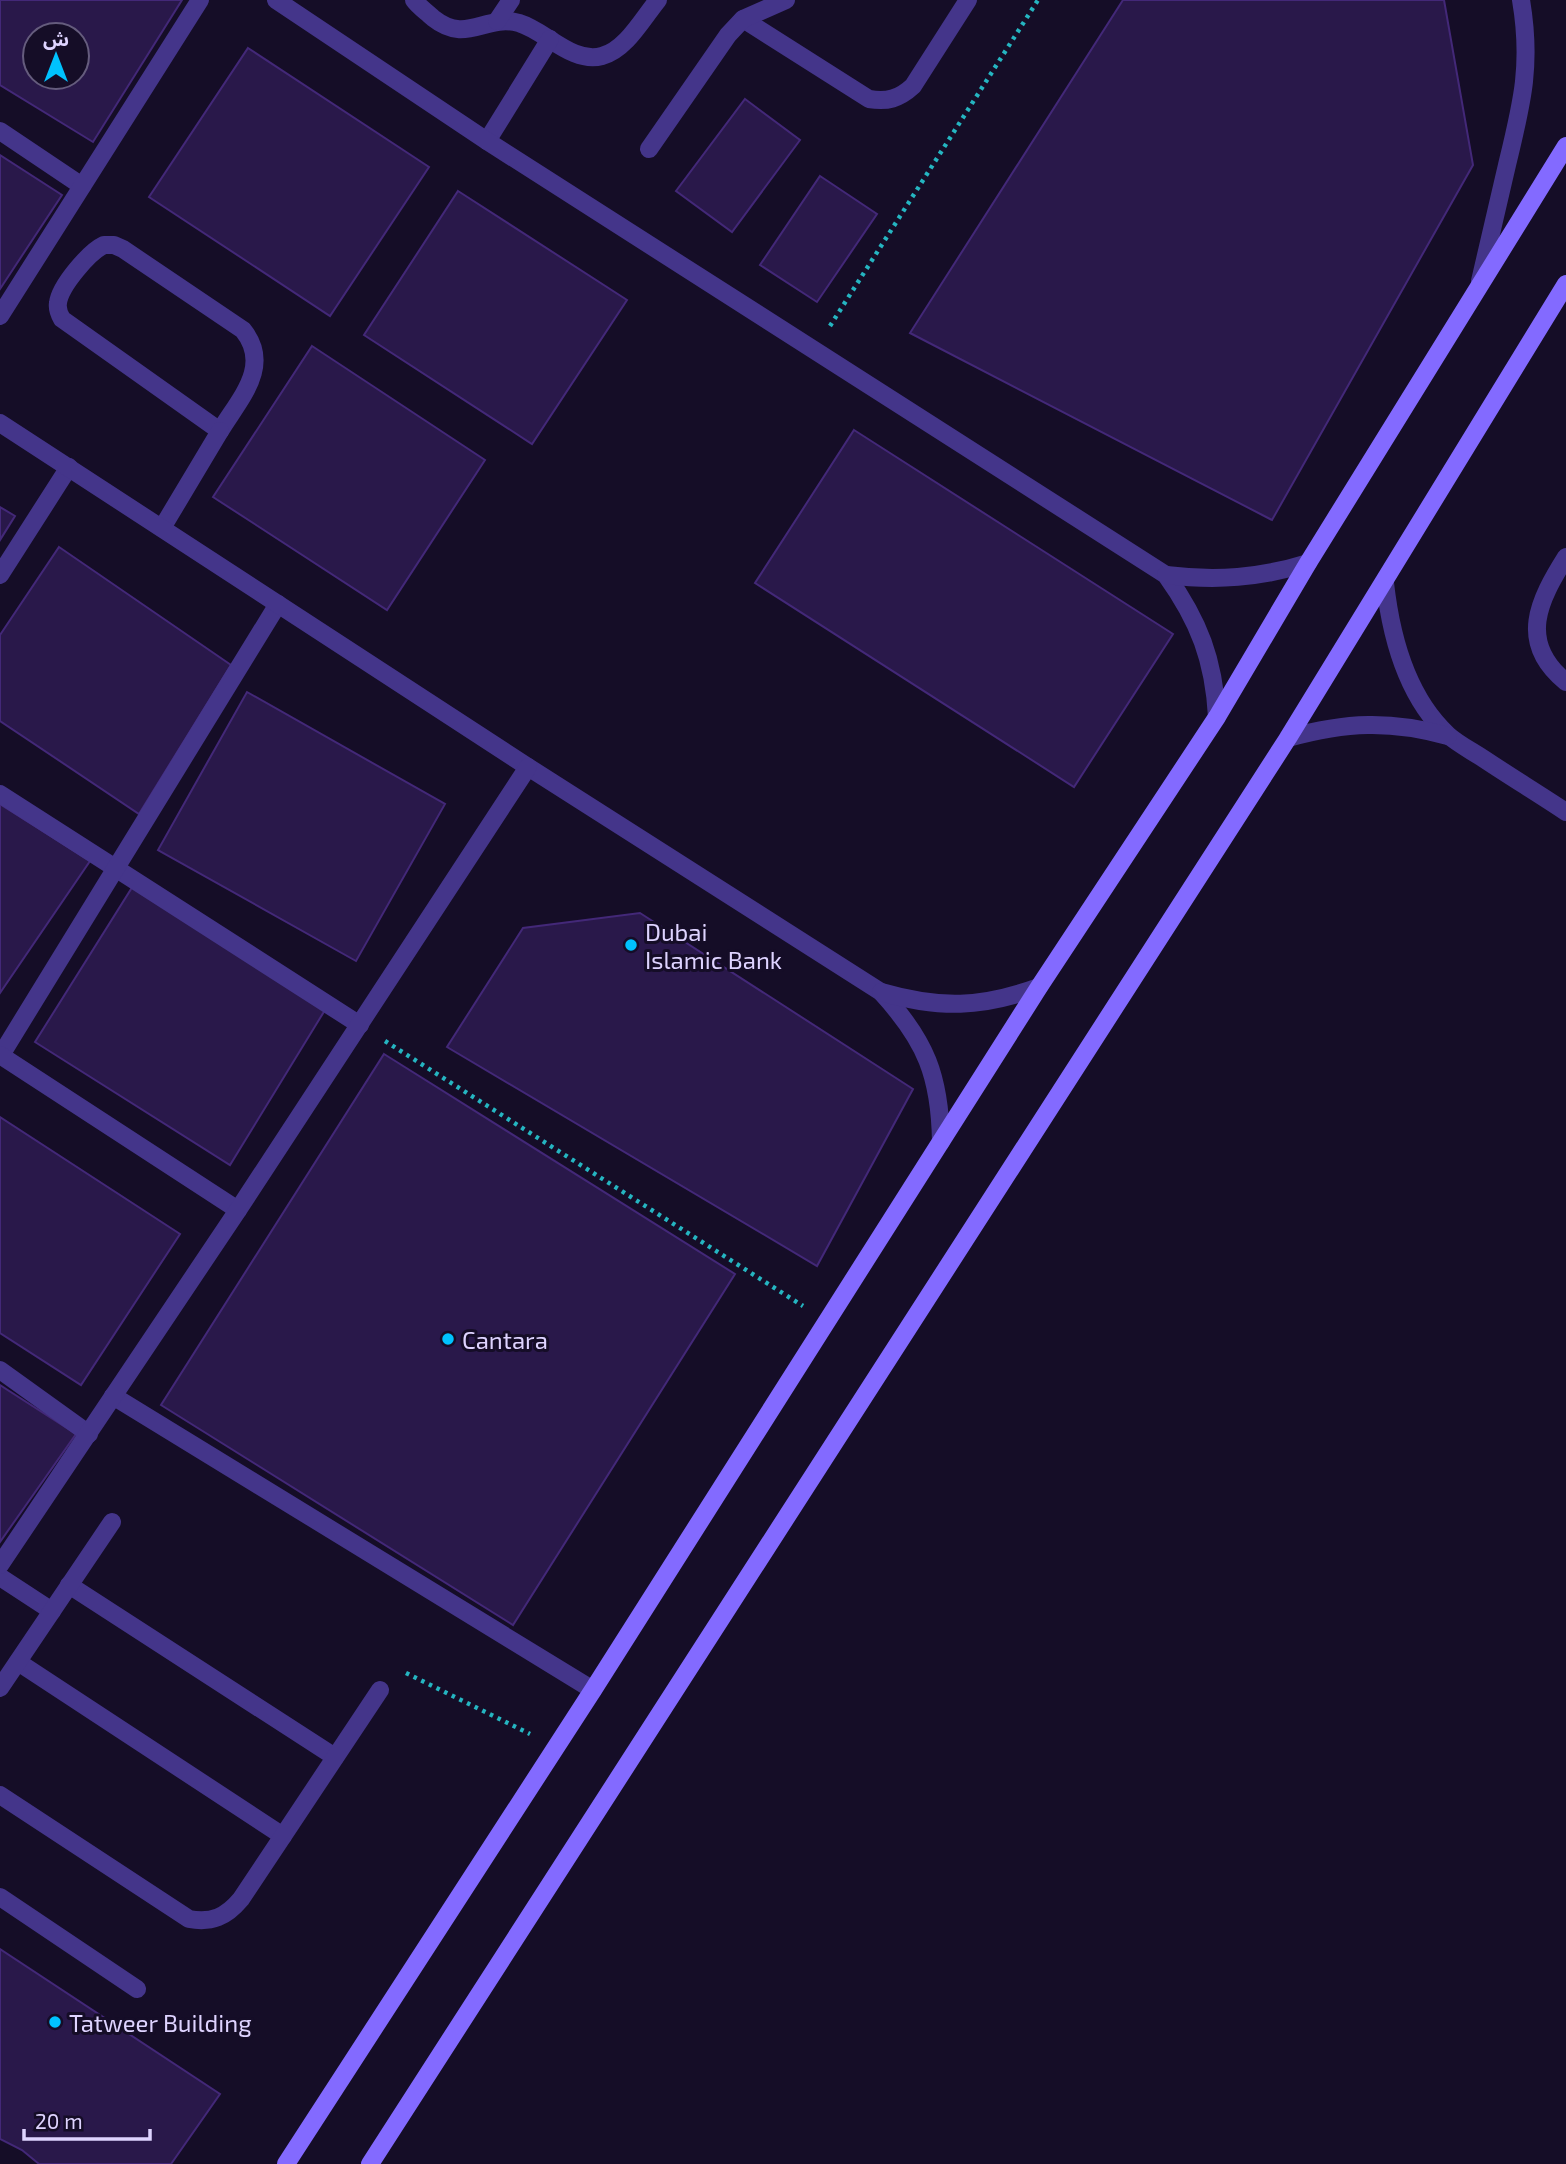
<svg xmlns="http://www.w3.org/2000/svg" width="1566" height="2164" viewBox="0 0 1566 2164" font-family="'Exo 2','Noto Sans Arabic',sans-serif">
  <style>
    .building { fill: #29184a; stroke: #432878; stroke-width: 2; fill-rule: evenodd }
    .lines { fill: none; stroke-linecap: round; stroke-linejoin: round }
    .path { stroke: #25b5c1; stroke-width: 4.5; stroke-dasharray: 3.5 5; stroke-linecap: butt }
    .service { stroke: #44358a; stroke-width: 18 }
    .minor { stroke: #44358a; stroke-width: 18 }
    .secondary { stroke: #836aff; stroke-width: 18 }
    .poi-dot { fill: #00c2fe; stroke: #150d27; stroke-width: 2.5 }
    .labels { text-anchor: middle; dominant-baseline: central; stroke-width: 6; stroke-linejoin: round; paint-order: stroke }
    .poi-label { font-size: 24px; fill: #ded3ff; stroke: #150d27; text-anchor: start }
  </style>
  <rect width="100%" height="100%" fill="#150d27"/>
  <g class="building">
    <path d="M0 0H182L93 142 0 85ZM35 35H77V77H35Z"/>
    <path d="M1123 0H1444L1473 165 1272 520 910 333Z"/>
    <path d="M248 48 429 167 330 316 149 197Z"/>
    <path d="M745 99 800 140 732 232 676 191Z"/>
    <path d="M0 155 62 195 0 289Z"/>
    <path d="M820 176 877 214 817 302 760 265Z"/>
    <path d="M458 191 627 300 532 444 364 335Z"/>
    <path d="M312 346 485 460 387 610 213 497Z"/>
    <path d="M854 430 1173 634 1074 787 755 583Z"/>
    <path d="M0 507 15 516 0 540Z"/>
    <path d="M59 547 231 665 139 814 0 721V635Z"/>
    <path d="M247 692 445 804 356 961 158 850Z"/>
    <path d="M0 804 90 861 0 993Z"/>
    <path d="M133 886 325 1010 230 1165 35 1042Z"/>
    <path d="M640 913 913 1089 817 1266 447 1047 523 928Z"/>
    <path d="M384 1054 735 1274 513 1625 161 1405Z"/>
    <path d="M0 1117 180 1234 81 1385 0 1333Z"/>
    <path d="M0 1385 76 1434 0 1542Z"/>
    <path d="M0 1949 220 2094 171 2164H39L22 2150 0 2139Z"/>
  </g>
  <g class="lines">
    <g class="path">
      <path d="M830 326 1038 0"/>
      <path d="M385 1041 803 1306"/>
      <path d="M406 1673 530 1734"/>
    </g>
    <g class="service">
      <path d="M414 0C419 7 427 12 433 18 467 45 484 14 519 23 546 31 572 64 602 56 626 50 643 18 658 0"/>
      <path d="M743 19 869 99C887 102 899 99 913 86L968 0"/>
      <path d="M497 21 511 0"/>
      <path d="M0 131 82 186"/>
      <path d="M487 141 550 39"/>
      <path d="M649 149 728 35 743 19 786 0"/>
      <path d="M104 245H114L123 249 243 330C272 366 240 398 220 431L62 319C59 314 57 309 58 303 60 286 89 252 104 245Z"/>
      <path d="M0 316 200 0"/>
      <path d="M162 528 220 431"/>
      <path d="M1566 557C1539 600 1517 642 1566 682"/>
      <path d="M0 575 69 467"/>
      <path d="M0 794 360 1025"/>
      <path d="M1 1055 278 604"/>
      <path d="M0 1370 89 1434"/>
      <path d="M113 1396 593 1690"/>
      <path d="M0 1577 52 1611"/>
      <path d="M69 1585 335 1757"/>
      <path d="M18 1662 283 1836"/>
      <path d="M0 1688 112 1522"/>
      <path d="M0 1795 189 1919C212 1923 226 1917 241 1899L380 1690"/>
    </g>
    <g class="minor">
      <path d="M276 0 487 141 1166 575C1199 621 1214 660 1217 717"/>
      <path d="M1480 281C1489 243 1498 204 1507 165 1522 103 1532 65 1521 0"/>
      <path d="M0 423 528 767 881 992C926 1041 940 1076 941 1142"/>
      <path d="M1166 575C1216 581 1260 578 1308 563"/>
      <path d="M1385 583C1391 637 1406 696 1448 735 1458 744 1472 751 1484 759 1511 777 1539 794 1566 812"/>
      <path d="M1288 738C1346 722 1390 720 1448 736"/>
      <path d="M881 992C940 1009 981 1008 1039 987"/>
      <path d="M0 1055 238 1210"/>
      <path d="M0 1565 238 1210 528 767"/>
      <path d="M0 1897 137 1989"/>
    </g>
    <g class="secondary">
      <path d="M286 2164 593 1690 1039 987 1217 717 1308 563 1566 146"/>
      <path d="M370 2164 1288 738 1566 284"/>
    </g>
  </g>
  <g class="poi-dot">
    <circle cx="631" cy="945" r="7"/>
    <circle cx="448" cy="1339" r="7"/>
    <circle cx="55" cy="2022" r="7"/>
  </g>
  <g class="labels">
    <g class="poi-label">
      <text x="645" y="931">Dubai<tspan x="645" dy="28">Islamic Bank</tspan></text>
      <text x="462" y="1339">Cantara</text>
      <text x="69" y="2022">Tatweer Building</text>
    </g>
  </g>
  <g transform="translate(56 56)"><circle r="33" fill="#150d27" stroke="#655c7d" stroke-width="2"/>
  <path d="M0-5L12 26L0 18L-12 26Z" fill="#00c2fe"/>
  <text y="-10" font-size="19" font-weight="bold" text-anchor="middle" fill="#ded3ff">ش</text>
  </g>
  <path d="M24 2129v10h126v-10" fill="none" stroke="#ded3ff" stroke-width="3.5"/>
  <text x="35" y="2129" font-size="21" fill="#ded3ff" stroke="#150d27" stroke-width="5" paint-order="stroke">20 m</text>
</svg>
